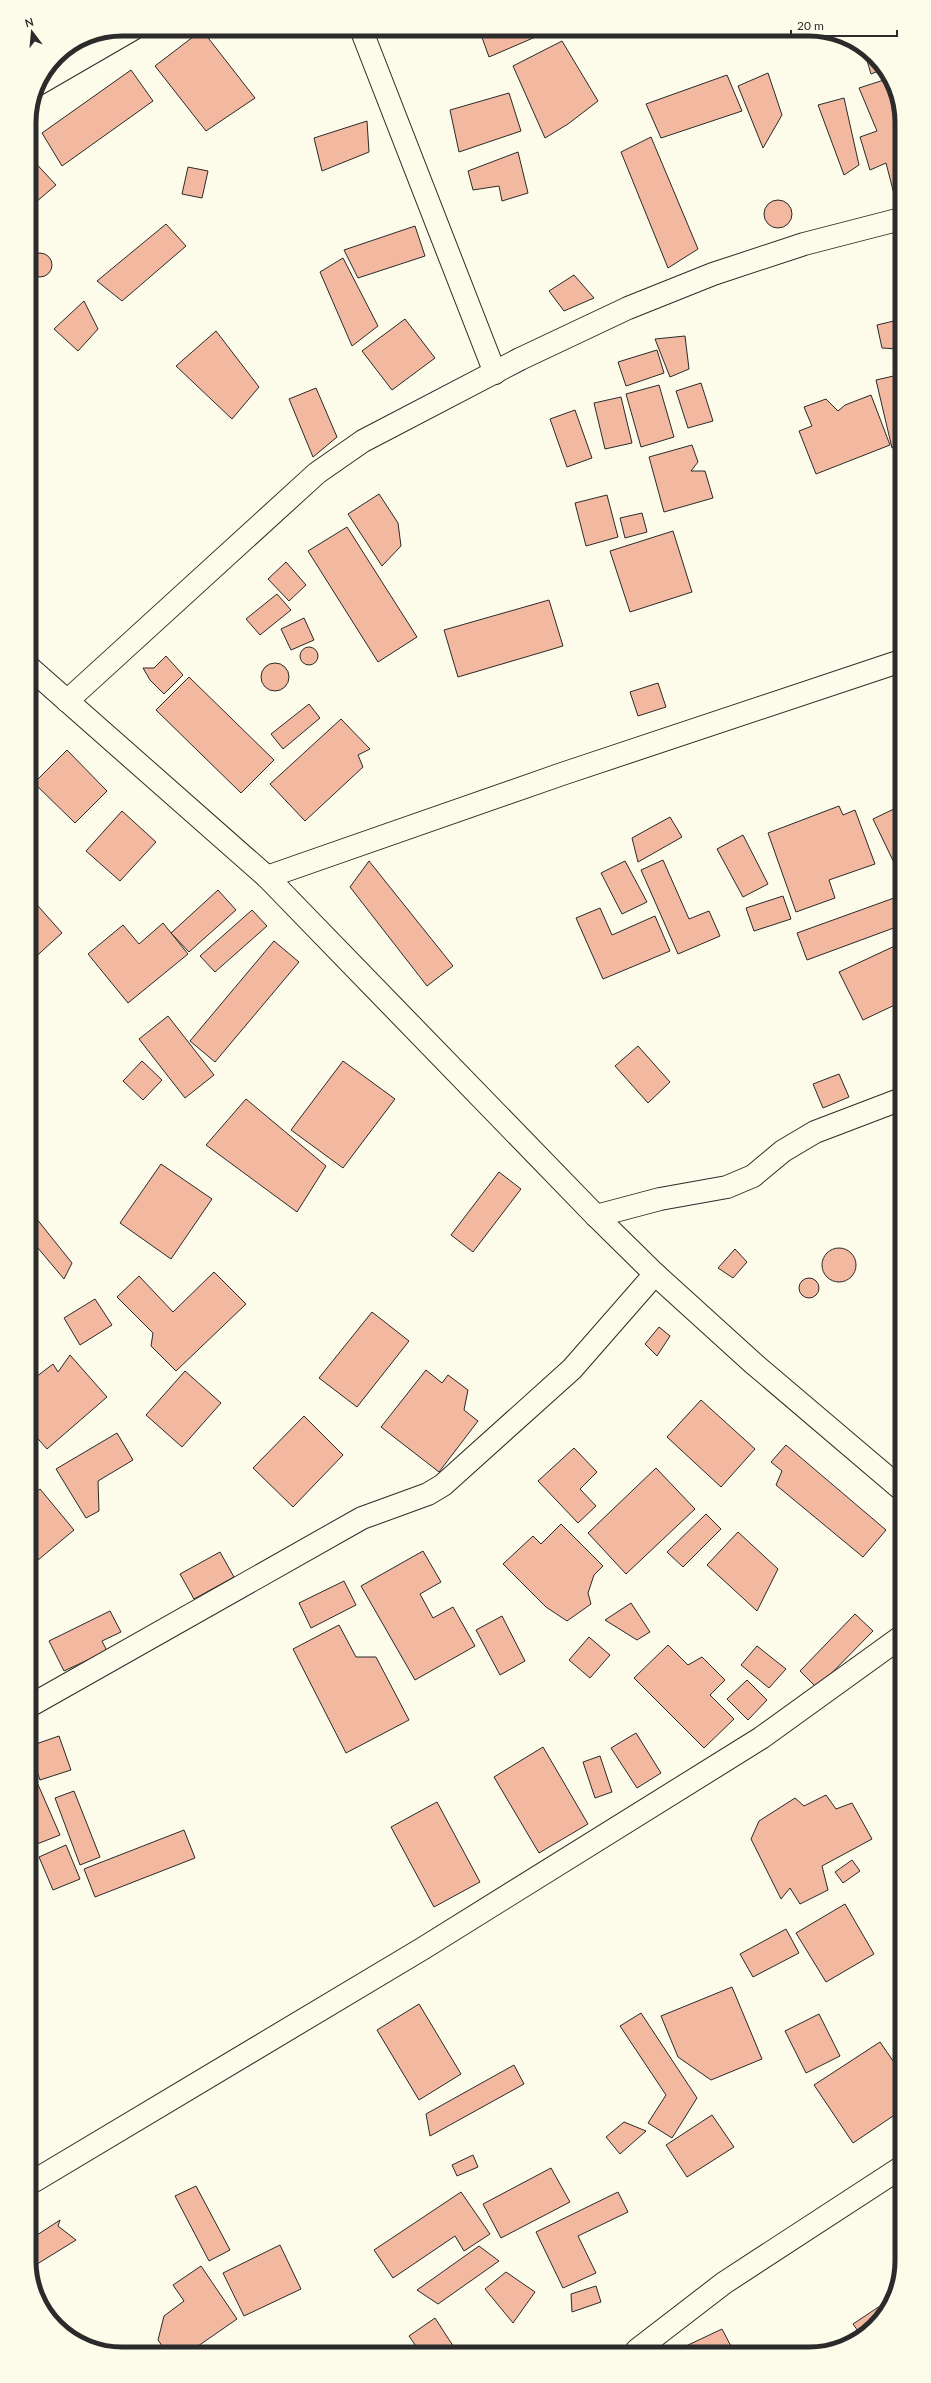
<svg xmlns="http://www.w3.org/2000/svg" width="931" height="2383" viewBox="0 0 931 2383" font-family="Lato,sans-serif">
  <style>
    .building { fill: #f2b8a0; stroke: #2b2b2b }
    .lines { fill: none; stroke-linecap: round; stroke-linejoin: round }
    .street-casing { stroke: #2b2b2b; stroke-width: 24 }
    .secondary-casing { stroke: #2b2b2b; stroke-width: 24 }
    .street { stroke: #fdfbea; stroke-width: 22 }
    .secondary { stroke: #fdfbea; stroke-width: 22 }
    .rim { fill: none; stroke: #2b2b2b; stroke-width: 5 }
  </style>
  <rect width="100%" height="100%" fill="#fdfbea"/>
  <g class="building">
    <path d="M479 29H554L489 57Z"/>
    <path d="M202 30 255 98 206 131 155 66Z"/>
    <path d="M562 41 598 101 568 124 545 138 513 66Z"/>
    <path d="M863 47 866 48 881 70 871 74Z"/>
    <path d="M131 70 153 101 62 166 42 133Z"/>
    <path d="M768 73 782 115 763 148 738 86Z"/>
    <path d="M727 75 742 111 661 138 646 104Z"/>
    <path d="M887 79 897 92V192L894 194 886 163 870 170 860 137 877 131 859 88Z"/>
    <path d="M509 93 521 131 459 152 450 110Z"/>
    <path d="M844 98 859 165 844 175 818 105Z"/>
    <path d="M367 121 369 152 322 171 314 138Z"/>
    <path d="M651 137 698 249 668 268 621 152Z"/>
    <path d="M518 152 528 193 502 201 499 186 473 190 468 171Z"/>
    <path d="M29 156 56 185 29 208Z"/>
    <path d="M188 167 208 171 202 198 182 194Z"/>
    <circle cx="778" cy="214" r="14"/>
    <path d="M166 224 186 246 122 301 97 281Z"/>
    <path d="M415 226 425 256 358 278 344 250Z"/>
    <path d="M29 232 33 240 29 248Z"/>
    <circle cx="40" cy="265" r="12"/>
    <path d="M343 258 378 326 352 346 320 272Z"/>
    <path d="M574 275 594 298 564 311 549 291Z"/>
    <path d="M84 301 98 329 78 351 54 329Z"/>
    <path d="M405 319 435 358 392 390 362 351Z"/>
    <path d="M898 320V349L882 348 877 325Z"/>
    <path d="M216 331 259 387 232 419 176 366Z"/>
    <path d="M685 336 689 369 670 377 655 339Z"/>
    <path d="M657 350 664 373 626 386 618 362Z"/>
    <path d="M898 375V446L892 448 876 380Z"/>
    <path d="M701 383 713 421 688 428 676 391Z"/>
    <path d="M659 385 674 437 641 447 626 394Z"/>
    <path d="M316 388 337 437 313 457 289 399Z"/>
    <path d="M871 395 890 445 816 474 799 431 812 426 804 407 826 399 838 411 845 405Z"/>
    <path d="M621 397 632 443 605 449 594 403Z"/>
    <path d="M575 410 592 458 567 467 550 419Z"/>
    <path d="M692 445 698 462 691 471H705L713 498 664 512 649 457Z"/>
    <path d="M379 494 398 523 401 546 382 566 348 514Z"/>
    <path d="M607 495 618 537 586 546 575 503Z"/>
    <path d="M642 513 647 532 625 538 620 518Z"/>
    <path d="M347 527 417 637 378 662 308 551Z"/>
    <path d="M673 531 692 592 630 612 610 551Z"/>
    <path d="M286 562 306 585 289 601 268 579Z"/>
    <path d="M277 594 291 610 260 635 246 619Z"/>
    <path d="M549 600 563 646 458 677 444 630Z"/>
    <path d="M304 618 314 640 291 650 281 629Z"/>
    <circle cx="309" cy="656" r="9"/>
    <path d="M166 656 183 675 164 694 150 680 143 668H154Z"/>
    <circle cx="275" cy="677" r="14"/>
    <path d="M189 677 274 760 241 793 156 710Z"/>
    <path d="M658 683 666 707 638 716 630 692Z"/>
    <path d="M309 704 320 718 283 749 271 734Z"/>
    <path d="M341 719 370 749 358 755 363 767 305 821 270 784Z"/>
    <path d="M67 750 107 791 75 823 34 783Z"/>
    <path d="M899 796V873L873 819 898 807 894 799Z"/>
    <path d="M839 806 843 815 855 810 875 864 829 880 835 898 796 912 768 833Z"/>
    <path d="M122 811 156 842 120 881 86 851Z"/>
    <path d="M670 817 682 837 638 862 632 838Z"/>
    <path d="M743 835 768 884 743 897 717 849Z"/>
    <path d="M663 860 689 919 709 911 720 936 678 954 641 870Z"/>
    <path d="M369 861 453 966 427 986 350 887Z"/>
    <path d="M625 861 647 902 622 914 601 873Z"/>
    <path d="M218 890 236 910 189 952 171 933Z"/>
    <path d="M783 896 791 919 754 931 746 908Z"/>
    <path d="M31 898 62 933 31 961Z"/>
    <path d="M894 898 899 911V926L807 960 797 933Z"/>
    <path d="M600 908 612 935 655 916 670 951 603 979 576 918Z"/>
    <path d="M252 910 267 926 215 972 200 956Z"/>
    <path d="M163 923 188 954 128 1003 88 954 123 925 139 944Z"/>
    <path d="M274 941 299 962 215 1062 190 1041Z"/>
    <path d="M899 944V1003L863 1020 839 972Z"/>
    <path d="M168 1016 214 1075 185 1098 139 1039Z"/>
    <path d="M638 1046 670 1082 648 1103 615 1066Z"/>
    <path d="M142 1061 162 1080 143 1100 123 1081Z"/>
    <path d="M343 1061 395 1099 343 1168 291 1130Z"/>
    <path d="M839 1074 849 1097 823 1108 813 1084Z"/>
    <path d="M246 1099 326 1166 297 1212 206 1145Z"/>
    <path d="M161 1164 212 1199 171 1259 120 1223Z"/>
    <path d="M499 1172 521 1189 473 1252 451 1235Z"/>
    <path d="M32 1213 72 1263 64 1279 32 1241Z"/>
    <circle cx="839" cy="1265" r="17"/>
    <path d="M735 1249 747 1262 733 1278 718 1268Z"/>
    <path d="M214 1272 246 1304 176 1371 151 1346 153 1333 117 1297 139 1276 173 1312Z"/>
    <circle cx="809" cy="1288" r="10"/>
    <path d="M95 1299 112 1325 80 1345 64 1318Z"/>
    <path d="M372 1312 409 1341 357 1407 319 1378Z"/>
    <path d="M659 1327 670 1336 657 1356 645 1344Z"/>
    <path d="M70 1355 107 1397 47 1449 32 1432V1380L53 1364 58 1372Z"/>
    <path d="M426 1370 442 1383 448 1375 468 1390 464 1410 478 1421 439 1472 381 1427Z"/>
    <path d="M185 1371 221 1403 182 1447 146 1415Z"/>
    <path d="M701 1400 755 1449 721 1487 667 1437Z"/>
    <path d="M304 1416 343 1455 293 1507 253 1468Z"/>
    <path d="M117 1433 133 1460 98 1481 99 1511 86 1518 56 1469Z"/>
    <path d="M786 1445 886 1530 863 1557 776 1485 782 1471 771 1462Z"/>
    <path d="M574 1448 597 1472 580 1489 596 1506 578 1523 538 1481Z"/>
    <path d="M656 1468 695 1509 626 1574 588 1533Z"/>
    <path d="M40 1489 74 1530 32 1565V1496Z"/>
    <path d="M706 1514 721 1529 683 1567 667 1552Z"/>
    <path d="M561 1524 603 1566 594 1575 588 1593 591 1604 567 1621 546 1607 503 1564 533 1536 541 1544Z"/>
    <path d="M738 1532 778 1569 757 1611 707 1565Z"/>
    <path d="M423 1551 441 1582 420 1594 433 1618 453 1607 475 1646 415 1680 361 1586Z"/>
    <path d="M220 1552 234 1577 194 1599 180 1574Z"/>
    <path d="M344 1581 356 1605 311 1628 299 1603Z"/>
    <path d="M631 1603 650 1632 637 1640 605 1620Z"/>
    <path d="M110 1611 121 1632 102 1641 107 1651 64 1671 49 1641Z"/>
    <path d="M855 1614 873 1631 817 1688 800 1671Z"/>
    <path d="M502 1616 525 1661 500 1675 476 1630Z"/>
    <path d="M339 1625 356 1657H376L409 1720 346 1753 293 1649Z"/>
    <path d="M589 1637 610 1655 590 1678 569 1660Z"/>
    <path d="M668 1645 688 1665 702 1657 725 1680 710 1695 734 1719 704 1748 634 1678Z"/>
    <path d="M757 1646 786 1669 769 1688 741 1665Z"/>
    <path d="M747 1680 767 1700 748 1720 727 1699Z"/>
    <path d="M901 1680V1695L894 1684Z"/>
    <path d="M636 1733 661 1773 637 1788 611 1748Z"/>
    <path d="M59 1736 71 1770 40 1780 33 1760V1745Z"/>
    <path d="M543 1747 588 1824 539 1853 494 1777Z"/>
    <path d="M600 1756 612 1792 595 1798 583 1762Z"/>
    <path d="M33 1773 60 1835 37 1844 33 1833Z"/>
    <path d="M74 1791 100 1857 80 1865 55 1798Z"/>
    <path d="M826 1795 836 1809 852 1803 872 1839 822 1866 828 1890 800 1904 790 1888 781 1899 751 1839 759 1821 795 1798 804 1806Z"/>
    <path d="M437 1802 480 1882 434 1907 391 1827Z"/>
    <path d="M184 1830 195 1858 95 1897 84 1869Z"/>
    <path d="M66 1845 80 1879 53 1890 39 1857Z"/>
    <path d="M852 1860 860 1871 843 1883 835 1872Z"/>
    <path d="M845 1904 874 1954 826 1982 796 1933Z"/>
    <path d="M786 1929 799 1953 753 1977 740 1954Z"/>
    <path d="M732 1987 762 2059 711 2080 678 2057 661 2016Z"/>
    <path d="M419 2004 461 2074 419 2100 377 2030Z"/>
    <path d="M641 2013 697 2098 672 2138 648 2123 666 2095 620 2026Z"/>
    <path d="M819 2014 840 2056 806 2073 785 2031Z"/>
    <path d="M880 2042 902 2074V2084L895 2088 902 2098V2110L853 2143 814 2085Z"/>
    <path d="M514 2065 524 2084 430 2136 426 2114Z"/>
    <path d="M712 2115 734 2147 687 2177 666 2145Z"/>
    <path d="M624 2122 646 2131 620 2154 606 2137Z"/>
    <path d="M473 2155 478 2167 457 2176 452 2165Z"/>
    <path d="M551 2168 570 2202 501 2238 483 2204Z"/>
    <path d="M196 2186 230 2250 209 2261 175 2196Z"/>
    <path d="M461 2192 490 2234 464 2251 455 2236 393 2278 374 2250Z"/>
    <path d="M618 2192 628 2212 578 2236 596 2273 563 2288 536 2232Z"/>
    <path d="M60 2220 58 2226 76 2240 34 2266V2237Z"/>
    <path d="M280 2245 301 2289 244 2316 223 2273Z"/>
    <path d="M479 2246 499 2261 438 2304 417 2290Z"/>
    <path d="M201 2266 237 2319 188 2353H167L158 2340 164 2316 184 2301 173 2285Z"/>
    <path d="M506 2272 535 2292 513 2323 485 2289Z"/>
    <path d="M596 2286 601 2302 572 2312 571 2294Z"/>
    <path d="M883 2304 886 2309 883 2317 849 2342 860 2334 853 2324Z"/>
    <path d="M435 2318 457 2352H420L409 2336Z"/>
    <path d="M722 2329 733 2350H687L686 2346Z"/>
  </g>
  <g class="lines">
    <g class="street-casing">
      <g id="street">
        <path d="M361 29 495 373"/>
        <path d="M38 84 133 29"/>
        <path d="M67 701 317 473 363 441 520 359 628 308 713 274 804 244 897 220"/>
        <path d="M267 877 562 774 898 662"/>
        <path d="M596 1216 660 1199 727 1187 753 1176 783 1151 815 1132 899 1100"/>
        <path d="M33 1704 362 1518 428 1494 443 1485 572 1369 655 1274"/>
        <path d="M34 2181 422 1949 761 1738 901 1637"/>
        <path d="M637 2350 724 2283 902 2167"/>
      </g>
    </g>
    <g class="secondary-casing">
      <path id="secondary" d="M30 668 267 877 596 1216 655 1274 753 1363 900 1488"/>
    </g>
    <use href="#street" class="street"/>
    <use href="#secondary" class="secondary"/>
  </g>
  <path d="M0 0H931V2383H0ZM122 36H809A86 86 0 0 1 895 122V2261A86 86 0 0 1 809 2347H122A86 86 0 0 1 36 2261V122A86 86 0 0 1 122 36Z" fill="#fdfbea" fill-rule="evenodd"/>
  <path class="rim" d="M122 36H809A86 86 0 0 1 895 122V2261A86 86 0 0 1 809 2347H122A86 86 0 0 1 36 2261V122A86 86 0 0 1 122 36Z"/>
  <g transform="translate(32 32) rotate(344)" stroke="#fdfbea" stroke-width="3" paint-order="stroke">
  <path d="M0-3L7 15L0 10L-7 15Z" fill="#2b2b2b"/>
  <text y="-6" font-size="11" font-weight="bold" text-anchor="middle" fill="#2b2b2b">N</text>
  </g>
  <path d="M791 30v6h106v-6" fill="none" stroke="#2b2b2b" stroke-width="2"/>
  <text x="797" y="30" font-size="12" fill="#2b2b2b" stroke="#fdfbea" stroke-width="3" paint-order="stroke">20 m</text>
</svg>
